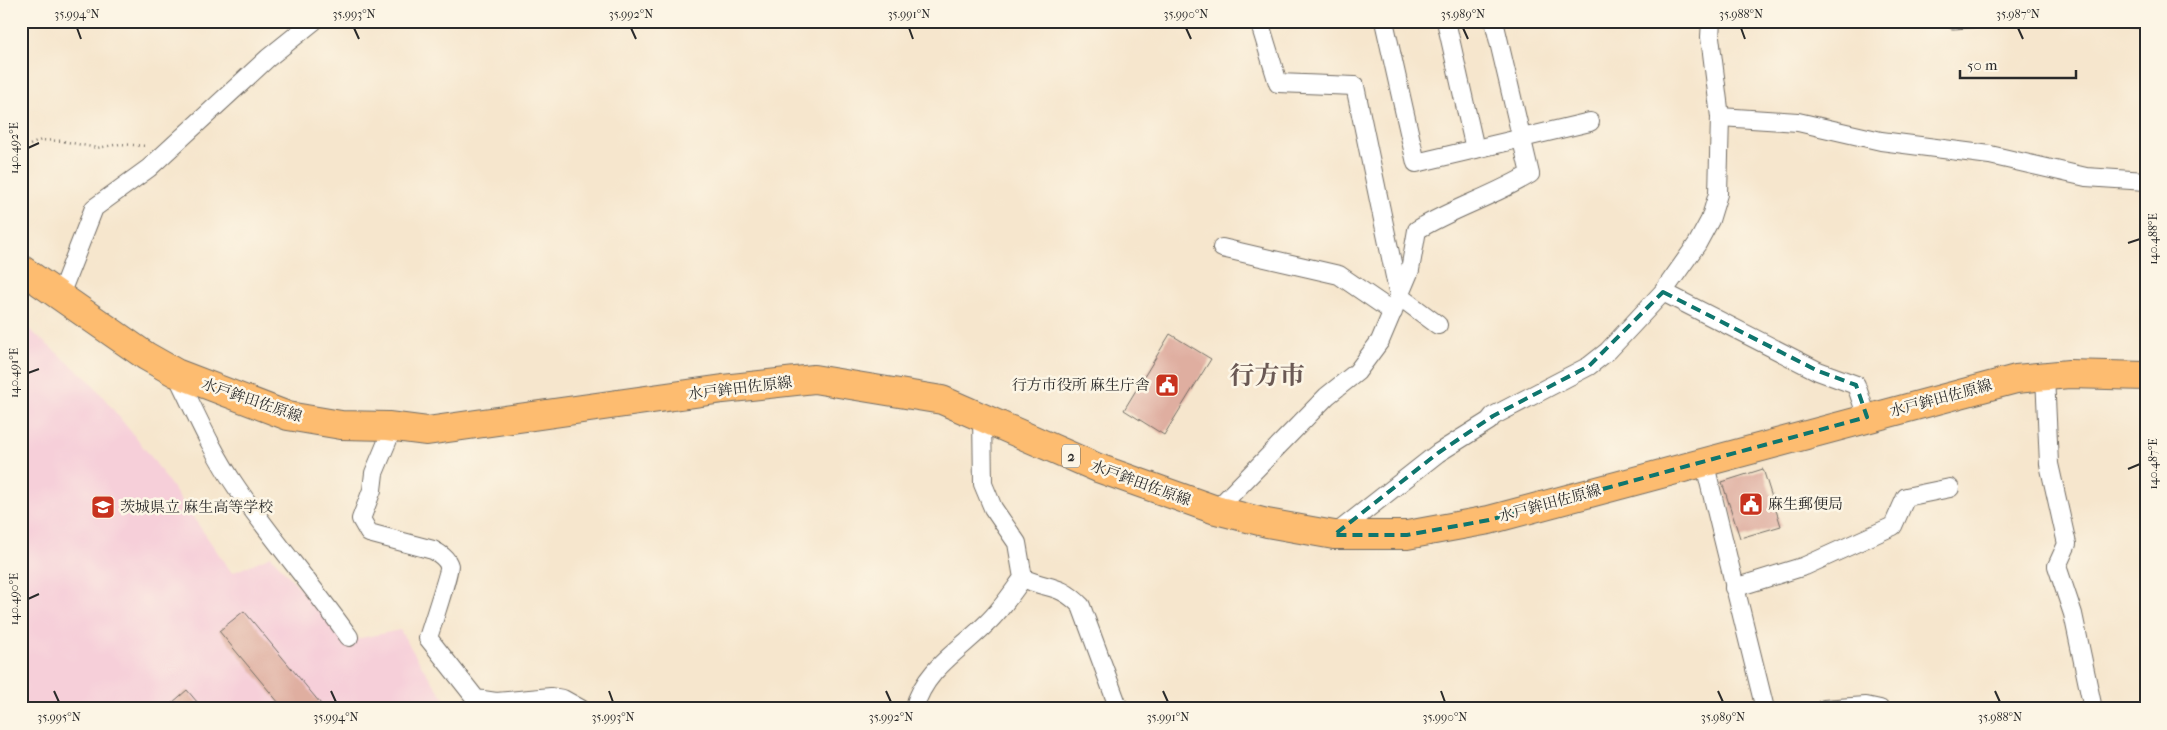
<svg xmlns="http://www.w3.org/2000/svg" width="2167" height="730" viewBox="0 0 2167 730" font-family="'IM FELL French Canon','Noto Serif JP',serif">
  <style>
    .built { fill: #f6cfd9 }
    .building { fill: #dfaea0 }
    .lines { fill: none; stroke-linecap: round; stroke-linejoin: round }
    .service-casing { stroke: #726c64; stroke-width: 11 }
    .minor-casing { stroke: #726c64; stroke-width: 20 }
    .primary-casing { stroke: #726c64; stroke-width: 30 }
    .path { stroke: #726c64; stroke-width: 2.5; stroke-dasharray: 1 4; stroke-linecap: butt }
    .service { stroke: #fff; stroke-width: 9 }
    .minor { stroke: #fff; stroke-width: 18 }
    .primary { stroke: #fdbc6f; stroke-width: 28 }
    .marked { fill: none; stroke: #0f766e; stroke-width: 4; stroke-dasharray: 10 6; stroke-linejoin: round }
    .ticks { fill: none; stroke: #2b2b2b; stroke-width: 2 }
    .labels { text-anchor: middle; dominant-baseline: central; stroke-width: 5; stroke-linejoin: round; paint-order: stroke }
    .shield { fill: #fcf5e5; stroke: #6a6863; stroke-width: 1 }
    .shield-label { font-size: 14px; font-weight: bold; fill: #2b2b2b }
    .poi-label { font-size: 15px; fill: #2b2b2b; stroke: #fcf5e5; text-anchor: start }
    .street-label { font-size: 15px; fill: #2b2b2b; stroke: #fcf5e5 }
    .town-label { font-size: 25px; font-weight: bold; fill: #6a5954; stroke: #fcf5e5 }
    .neatline { fill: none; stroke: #2b2b2b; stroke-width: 2 }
    .ticks-label { font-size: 12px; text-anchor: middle; fill: #2b2b2b }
  </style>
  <rect width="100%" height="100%" fill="#fcf5e5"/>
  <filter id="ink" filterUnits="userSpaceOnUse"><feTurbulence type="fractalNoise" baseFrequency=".02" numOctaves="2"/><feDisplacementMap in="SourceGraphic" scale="10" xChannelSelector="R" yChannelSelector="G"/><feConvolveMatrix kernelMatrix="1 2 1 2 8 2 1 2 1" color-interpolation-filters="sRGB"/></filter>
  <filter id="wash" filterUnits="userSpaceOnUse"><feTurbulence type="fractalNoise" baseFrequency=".0096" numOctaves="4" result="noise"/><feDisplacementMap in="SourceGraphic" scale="20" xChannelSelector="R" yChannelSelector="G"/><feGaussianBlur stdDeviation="1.12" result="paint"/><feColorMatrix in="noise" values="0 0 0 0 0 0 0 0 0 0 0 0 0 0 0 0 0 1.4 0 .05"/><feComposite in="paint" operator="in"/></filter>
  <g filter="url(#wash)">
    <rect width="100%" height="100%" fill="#f6e6cd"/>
    <path class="built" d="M21 322 91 382 152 458 232 573 271 556 346 641 400 630 425 671 452 709H21Z"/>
    <g id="blocks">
      <g class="building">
        <path d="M1170 334 1211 359 1164 435 1124 410Z"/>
        <path d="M1763 469 1781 526 1740 538 1722 482Z"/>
        <path d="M244 611 325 709H284L219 631Z"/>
        <path d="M187 690 203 709H165Z"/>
      </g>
    </g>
  </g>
  <g filter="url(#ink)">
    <use href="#blocks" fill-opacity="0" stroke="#726c64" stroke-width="1"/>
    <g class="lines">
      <g class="service-casing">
        <g id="service">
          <path d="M2107 21 2146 24"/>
          <path d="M1953 24 1998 21"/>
        </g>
      </g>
      <g class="minor-casing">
        <g id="minor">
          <path d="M1259 21 1278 83 1355 86 1399 296 1438 325"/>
          <path d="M1384 21 1416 163 1590 122"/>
          <path d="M1446 21 1475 149"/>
          <path d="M1720 117 1798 122 1881 141 1990 155 2086 177 2146 181"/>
          <path d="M1222 248 1339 275 1393 312"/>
          <path d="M1663 292 1818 371 1856 385 1867 417"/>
          <path d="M60 295 94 208 149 168 268 58 314 21"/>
          <path d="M176 373C195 412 212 452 237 488 272 539 313 586 349 637"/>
          <path d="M2045 376 2049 464 2067 544 2057 566 2073 614 2093 709"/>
          <path d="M388 426 389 437 374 473 372 490 361 519 369 533 433 550C440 554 447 558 449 566 450 571 431 628 428 638L476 699 496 702 551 697 563 699 581 709"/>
          <path d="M1704 461 1765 709"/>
          <path d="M1216 510 1327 396 1357 372 1380 341 1410 270 1417 230C1453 208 1494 196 1530 174L1494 21"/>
          <path d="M1334 535 1438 453 1489 421 1493 416 1589 366 1608 351 1663 292 1697 244 1710 220 1718 194 1720 117 1710 37 1711 21"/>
          <path d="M1023 578C1048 590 1059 583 1081 606L1119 709"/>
          <path d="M1734 588 1805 566 1893 526 1906 497 1950 488"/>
          <path d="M914 709C925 669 959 651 987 623 1001 610 1012 593 1023 578L1017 543 993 508 983 484 982 417"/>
          <path d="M1824 709 1866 706 1880 709"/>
        </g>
      </g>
      <g class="primary-casing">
        <path id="primary" d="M21 269 146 356 176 373 288 416 341 425 388 426 427 431 723 389 814 379 942 400 1098 468 1216 510 1267 523 1334 535H1407L1489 520 2016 379 2069 374 2146 376"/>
      </g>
      <path class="path" d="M21 149 41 140 63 141 97 148 120 144 147 146"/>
      <use href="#service" class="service"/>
      <use href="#minor" class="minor"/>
      <use href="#primary" class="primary"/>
    </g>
  </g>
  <path class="marked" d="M1663 292 1818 371 1856 385 1867 417 1489 520 1407 535H1334L1438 453 1493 416 1589 366Z"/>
  <path class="ticks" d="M77 28 81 39M354 28 359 39M631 28 636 39M909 28 913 39M1186 28 1191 39M1463 28 1468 39M1741 28 1745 39M2018 28 2023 39M28 148 39 143M2128 243 2140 239M28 373 39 369M2128 469 2140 464M28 599 39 594M54 691 59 702M331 691 336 702M609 691 613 702M886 691 891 702M1163 691 1168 702M1441 691 1445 702M1718 691 1723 702M1995 691 2000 702"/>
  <defs>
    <g id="civic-square" transform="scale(1.25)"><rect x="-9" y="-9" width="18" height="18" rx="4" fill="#c8321e" stroke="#fcf5e5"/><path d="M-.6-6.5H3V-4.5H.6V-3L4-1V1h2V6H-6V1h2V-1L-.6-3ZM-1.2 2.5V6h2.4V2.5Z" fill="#fff"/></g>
    <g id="school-square" transform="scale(1.25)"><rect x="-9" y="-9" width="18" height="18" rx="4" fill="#c8321e" stroke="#fcf5e5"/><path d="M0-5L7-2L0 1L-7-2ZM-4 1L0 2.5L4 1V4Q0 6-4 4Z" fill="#fff"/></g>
  </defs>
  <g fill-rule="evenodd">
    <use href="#civic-square" x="1167" y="385"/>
    <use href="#civic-square" x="1751" y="504"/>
    <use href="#school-square" x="103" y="507"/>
  </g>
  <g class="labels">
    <rect class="shield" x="1062" y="444.5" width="18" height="23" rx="4"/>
    <g class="shield-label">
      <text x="1071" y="456">2</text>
    </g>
    <g class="poi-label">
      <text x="1150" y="385" text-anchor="end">行方市役所 麻生庁舎</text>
      <text x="1768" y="504">麻生郵便局</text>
      <text x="120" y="507">茨城県立 麻生高等学校</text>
    </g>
    <g class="street-label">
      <text transform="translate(740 388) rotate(-7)">水戸鉾田佐原線</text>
      <text transform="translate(1941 398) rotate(-15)">水戸鉾田佐原線</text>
      <text transform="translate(252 400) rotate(19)">水戸鉾田佐原線</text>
      <text transform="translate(1141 483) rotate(20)">水戸鉾田佐原線</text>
      <text transform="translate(1550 503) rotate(-15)">水戸鉾田佐原線</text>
    </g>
    <g class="town-label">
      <text x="1267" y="375">行方市</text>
    </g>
  </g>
  <rect width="2167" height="730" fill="none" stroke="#fcf5e5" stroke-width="55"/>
  <path d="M1960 70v8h116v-8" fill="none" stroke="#2b2b2b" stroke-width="2.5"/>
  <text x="1967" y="70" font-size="15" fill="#2b2b2b" stroke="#fcf5e5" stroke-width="4" paint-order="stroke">50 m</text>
  <rect x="28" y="28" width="2112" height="674" class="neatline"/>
  <g class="ticks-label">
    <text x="77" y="18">35.994°N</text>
    <text x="354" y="18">35.993°N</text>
    <text x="631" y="18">35.992°N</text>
    <text x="909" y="18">35.991°N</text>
    <text x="1186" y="18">35.990°N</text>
    <text x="1463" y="18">35.989°N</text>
    <text x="1741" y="18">35.988°N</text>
    <text x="2018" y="18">35.987°N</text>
    <text transform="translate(14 148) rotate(-90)" y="4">140.492°E</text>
    <text transform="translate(2153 239) rotate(-90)" y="4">140.488°E</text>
    <text transform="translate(14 373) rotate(-90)" y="4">140.491°E</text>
    <text transform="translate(2153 464) rotate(-90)" y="4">140.487°E</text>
    <text transform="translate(14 599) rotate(-90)" y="4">140.490°E</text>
    <text x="59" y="721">35.995°N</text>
    <text x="336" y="721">35.994°N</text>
    <text x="613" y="721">35.993°N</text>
    <text x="891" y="721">35.992°N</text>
    <text x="1168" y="721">35.991°N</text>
    <text x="1445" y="721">35.990°N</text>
    <text x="1723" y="721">35.989°N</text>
    <text x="2000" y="721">35.988°N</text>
  </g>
</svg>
